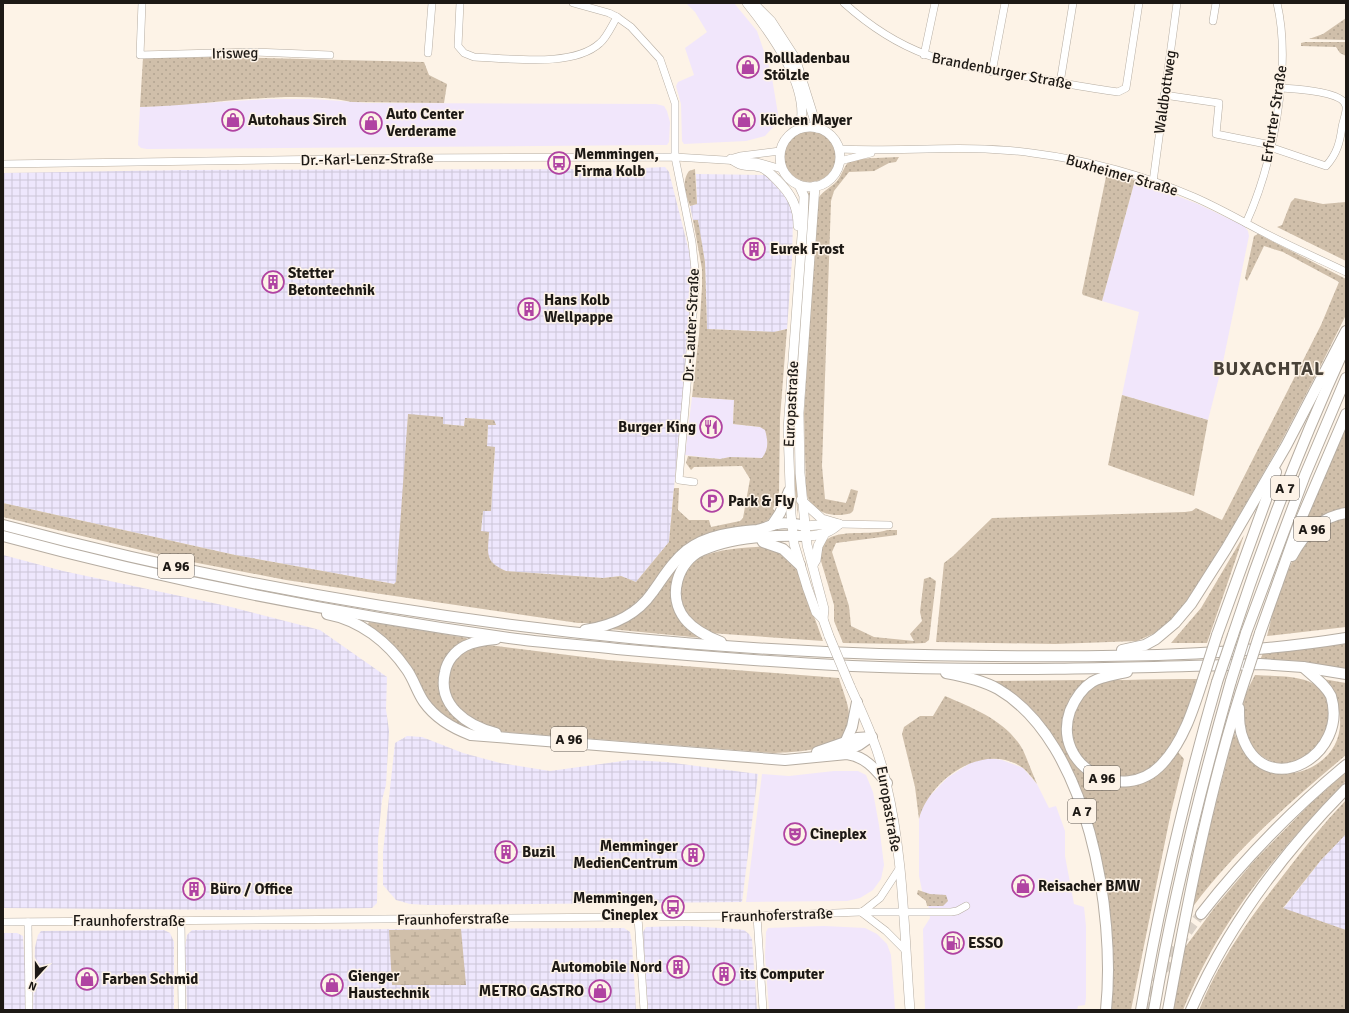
<svg xmlns="http://www.w3.org/2000/svg" width="1349" height="1013" viewBox="0 0 1349 1013" font-family="Signika,sans-serif">
  <style>
    .commercial { fill: #f1e6fb }
    .industrial { fill: url(#industrial-grid) }
    .green { fill: url(#green-dots) }
    .wetland { fill: url(#wetland-marsh) }
    .lines { fill: none; stroke-linecap: round; stroke-linejoin: round }
    .highway-tunnel { stroke: #dbd2c8; stroke-width: 10; stroke-dasharray: 10 5; stroke-linecap: butt }
    .minor-casing { stroke: #b6ada2; stroke-width: 8 }
    .major-casing { stroke: #b6ada2; stroke-width: 10 }
    .highway-casing { stroke: #b6ada2; stroke-width: 12 }
    .minor { stroke: #fff; stroke-width: 7 }
    .major { stroke: #fff; stroke-width: 9 }
    .highway { stroke: #fff; stroke-width: 10 }
    .major-bridge-casing { stroke: #b6ada2; stroke-width: 10; stroke-linecap: butt }
    .highway-bridge-casing { stroke: #b6ada2; stroke-width: 12; stroke-linecap: butt }
    .major-bridge { stroke: #fff; stroke-width: 9 }
    .highway-bridge { stroke: #fff; stroke-width: 10 }
    .labels { text-anchor: middle; dominant-baseline: central; stroke-width: 3; stroke-linejoin: round; paint-order: stroke }
    .shield { fill: #fdf3e7; stroke: #605a54; stroke-width: 1 }
    .shield-label { font-size: 14px; font-weight: bold; fill: #1d1915 }
    .street-label { font-size: 15px; fill: #1d1915; stroke: #fdf3e7 }
    .poi-label { font-size: 15px; font-weight: bold; fill: #1d1915; stroke: #fdf3e7; text-anchor: start }
    .district-label { font-size: 19px; font-weight: bold; letter-spacing: 1px; fill: #494238; stroke: #fdf3e7 }
  </style>
  <defs>
    <pattern id="industrial-grid" width="8" height="8" patternUnits="userSpaceOnUse"><rect width="8" height="8" fill="#eee7fd"/><path d="M0 4h8M4 0v8" fill="none" stroke="#ccc6d8"/></pattern>
    <pattern id="green-dots" width="8" height="8" patternUnits="userSpaceOnUse"><rect width="8" height="8" fill="#d0bfaa"/><path d="M2 2h.1M6 6h.1" fill="none" stroke="#b2a491" stroke-width="1.8" stroke-linecap="round"/></pattern>
    <pattern id="wetland-marsh" width="20" height="14" patternUnits="userSpaceOnUse"><rect width="20" height="14" fill="#d0bfaa"/><path d="M1 5h8M5 5V1M11 12h8M15 12V8" fill="none" stroke="#b2a491"/></pattern>
  </defs>
  <rect width="100%" height="100%" fill="#fdf3e7"/>
  <g class="commercial">
    <path d="M686 3H734L757 31 771 72 778 114 776 124 765 136 746 141 684 144 682 141 681 104 676 86 678 82 694 75 685 48 707 32 695 12Z"/>
    <path d="M269 99H313L368 103 656 104 664 106 667 111 670 122 669 142 667 145H660L147 149 141 148 138 145 140 107Z"/>
    <path d="M1135 180 1198 204 1244 226 1248 231 1249 236 1223 362 1208 420 1122 395 1139 312 1102 301Z"/>
    <path d="M692 397 734 400 733 424 760 427 766 430 768 441 767 452 762 458 730 457 720 459 685 455Z"/>
    <path d="M988 758 1002 760 1023 768 1037 784 1049 808 1056 806 1065 831V856L1074 904 1084 907 1086 926V998L1085 1005 1078 1006 1077 1010H925L923 929 930 918 928 903 923 895 919 876V819L922 808 928 798 947 778 972 762Z"/>
    <path d="M834 771H858L866 775 873 792 879 825 884 865 881 879 873 890 860 898 847 901 746 902 762 774 789 776Z"/>
    <path d="M824 926 865 928 877 934 887 944 891 955 895 1010H769L765 956 766 932 768 928Z"/>
  </g>
  <g class="industrial">
    <path d="M665 167 669 172 690 255 692 278 691 305 669 542 636 582 621 576 603 578 506 571 494 566 488 558V546L481 531 483 510 491 511 495 448 487 447 488 424 496 425 493 420 465 418 464 426 443 424V417L408 415 400 556 396 582 394 584 235 555 3 503V173L183 170 621 169Z"/>
    <path d="M696 174 766 175 783 194 791 207 793 220 792 260 787 329 774 332 707 329 705 262 697 220H693L690 206 697 204Z"/>
    <path d="M3 555 63 571 227 606 320 630 387 677 386 709 389 731 386 785 382 800 378 839 377 903 372 908 242 910 3 908Z"/>
    <path d="M407 736 422 737 463 753 500 763 550 771 630 760 666 762 758 774 742 902 428 905 410 904 396 900 383 885V852L395 743Z"/>
    <path d="M1346 834V930L1283 909 1321 860Z"/>
    <path d="M687 926 736 929 744 930 749 934 752 939 757 1010H648L643 932 646 927Z"/>
    <path d="M624 928 630 932 632 943 636 1010H187L185 947 187 935 192 930Z"/>
    <path d="M164 930 170 933 174 942V1010H33L35 947 38 935 41 931Z"/>
    <path d="M3 933H17L23 936 25 967 26 1010H3Z"/>
  </g>
  <g class="green">
    <path d="M1346 18V40L1309 39 1323 34Z"/>
    <path d="M1305 42H1346V56L1340 53 1336 47 1301 46V43Z"/>
    <path d="M221 57 424 62 429 75 447 84 444 103 352 102C286 89 208 106 140 107L143 58Z"/>
    <circle cx="810" cy="156" r="26"/>
    <path d="M899 157 896 162 889 163 874 171 849 172 834 191 831 201 822 466 825 499 846 503 851 489 858 491 853 511 851 513C832 519 808 512 806 490L804 414 817 202C820 191 830 189 837 181 843 174 844 164 852 159Z"/>
    <path d="M695 169 697 204 690 206C686 194 681 182 689 171Z"/>
    <path d="M1107 172 1135 180 1102 301 1083 295 1082 293Z"/>
    <path d="M806 192 811 193 801 335 799 334Z"/>
    <path d="M1295 198 1323 204 1346 202V261L1277 227 1282 225 1291 202Z"/>
    <path d="M693 220H698L705 262 707 329 774 332 787 329 780 418 779 492 773 509 775 511 768 520 759 525 704 536 624 614 599 623H578L286 580 182 560 3 517V503L235 555 394 584 396 582 408 414 443 417V424L464 426 465 418 494 420 496 425H488L487 446 495 447 491 511H483L481 531 489 532C488 554 484 561 506 571L603 578 621 576 636 582 669 542 674 488H679L678 510 689 520H709L711 527 740 521 743 518 750 479 742 466 694 467 691 470 686 463 688 456 720 459 730 457 762 458C769 449 768 441 765 430L760 427 733 424 734 400 692 397 699 335 702 287V269Z"/>
    <path d="M1258 234 1346 279V315L1316 375 1280 444 1229 533 1192 594 1173 618 1155 633 1137 641 1055 644 936 642 944 563 953 556 992 518 1185 512 1192 511 1196 508 1222 520 1321 325 1339 282 1283 252 1264 246 1247 281 1245 278 1254 236Z"/>
    <path d="M797 365 799 366 794 427 796 436 798 517 795 490V440L792 425Z"/>
    <path d="M1122 395 1208 420 1194 496 1108 465Z"/>
    <path d="M1346 422V509L1323 516 1304 530 1302 529Z"/>
    <path d="M1346 517V627L1267 636C1276 599 1292 538 1331 521 1335 519 1341 518 1346 517Z"/>
    <path d="M887 530H897V535L836 543 832 552 849 606 851 626 874 637 914 641 910 634 922 621 920 612 924 579 930 577 936 581 929 640 925 643 901 644 843 643 834 621V605L821 561C814 522 866 538 887 530Z"/>
    <path d="M1244 535 1207 643H1171L1201 608Z"/>
    <path d="M766 546 783 552 796 567 823 641 710 633C699 628 689 620 683 609 674 593 683 566 699 558 719 548 744 548 766 546Z"/>
    <path d="M677 566 674 593 702 638 610 629C649 613 654 598 677 566Z"/>
    <path d="M369 622 467 638 439 683 477 732 467 730 438 713 367 626Z"/>
    <path d="M1346 643V670L1300 661 1260 660 1263 653Z"/>
    <path d="M481 644 608 660 839 678C842 689 848 702 849 714 855 751 798 752 773 753L504 732C491 729 471 722 461 713 444 697 443 664 464 650 468 647 476 646 481 644Z"/>
    <path d="M1255 675C1284 677 1325 672 1331 710 1332 719 1324 740 1321 749 1313 754 1300 763 1291 764 1272 766 1250 753 1245 734 1243 727 1243 715 1243 707 1244 695 1250 685 1255 675Z"/>
    <path d="M1199 679C1190 705 1182 734 1164 756 1118 809 1043 747 1081 699 1088 691 1095 683 1105 680 1111 679 1120 680 1126 680 1150 679 1174 679 1199 679Z"/>
    <path d="M1323 679 1346 683V755C1291 801 1235 850 1192 908L1203 853 1234 733C1238 740 1242 748 1247 754 1251 759 1260 761 1266 764 1272 767 1279 772 1285 773 1294 774 1304 771 1312 767 1348 748 1347 707 1323 679Z"/>
    <path d="M1086 680C1080 686 1074 691 1070 698 1049 739 1079 790 1126 785 1132 784 1139 785 1144 782 1157 776 1168 762 1178 752L1184 759 1171 812 1131 1010H1110L1113 958 1110 921 1059 747C1042 715 1023 696 990 681Z"/>
    <path d="M945 696C973 708 1007 721 1023 750 1028 761 1032 773 1037 784 1033 779 1028 772 1023 768 984 740 929 780 919 819L915 787 902 734 904 727 920 716H933Z"/>
    <path d="M1346 772V781C1278 852 1221 917 1183 1010H1173L1183 950 1215 907 1254 861 1310 804Z"/>
    <path d="M1346 800V834L1321 860 1283 908 1346 930V1010H1199C1219 960 1252 915 1285 873 1304 848 1324 823 1346 800Z"/>
    <path d="M918 890 930 894 946 895 948 901 943 906H927L926 901 917 894Z"/>
  </g>
  <path class="wetland" d="M461 929 466 985H392L389 930Z"/>
  <g class="lines">
    <path class="highway-tunnel" d="M1143 1010C1158 977 1178 943 1201 914"/>
    <g class="minor-casing">
      <g id="minor">
        <path d="M142 3 140 55 254 52 330 55"/>
        <path d="M460 3 458 46 464 53 474 57C509 58 573 68 600 43 607 37 612 25 617 17"/>
        <path d="M573 3 609 13 617 17 631 27 660 59 675 103V157L692 242 696 279 679 480 694 482"/>
        <path d="M844 3C903 56 947 64 1023 76 1055 81 1086 88 1118 92L1126 88 1139 3"/>
        <path d="M1213 21 1216 3"/>
        <path d="M428 53 432 3"/>
        <path d="M924 55 935 3"/>
        <path d="M992 72 1005 3"/>
        <path d="M1060 83 1073 3"/>
        <path d="M1164 95 1219 103 1216 134 1271 145"/>
        <path d="M1270 147 1326 166C1337 154 1340 142 1342 127 1343 121 1347 112 1346 106 1343 91 1294 89 1281 88"/>
        <path d="M839 149C903 152 968 144 1032 153 1087 160 1143 175 1194 197 1217 207 1238 219 1259 230 1287 245 1317 258 1346 272"/>
        <path d="M733 158 740 156 780 151"/>
        <path d="M840 161 871 153"/>
        <path d="M3 164 407 158 675 157 757 162 782 169"/>
        <path d="M1153 182 1177 3"/>
        <path d="M1246 223C1273 164 1292 67 1277 3"/>
        <path d="M839 524 889 525"/>
        <path d="M861 912 886 931 906 951"/>
        <path d="M862 912 880 898 899 869"/>
        <path d="M757 916 763 1010"/>
        <path d="M638 917 644 1010"/>
        <path d="M181 920 182 1010"/>
        <path d="M3 922 757 916 861 912H951L957 911 966 906"/>
        <path d="M28 922 29 1010"/>
      </g>
    </g>
    <g class="major-casing">
      <g id="major">
        <path d="M747 3C771 33 811 87 800 128"/>
        <path d="M753 3 771 21 795 58 817 128"/>
        <circle cx="810" cy="157" r="30"/>
        <path d="M731 159C746 169 746 164 760 167 767 169 772 175 777 180 791 194 798 206 798 226"/>
        <path d="M799 185 804 196 803 222 788 429 791 514 794 544 807 587 816 612 823 619 829 636"/>
        <path d="M815 186 799 413 800 473 807 545 824 609 823 619"/>
        <path d="M801 500 822 519 839 524"/>
        <path d="M805 526 831 524"/>
        <path d="M806 536C819 536 830 533 839 524"/>
        <path d="M813 565 816 560 818 546 825 533"/>
        <path d="M850 686C864 717 879 749 886 783 904 857 904 935 910 1010"/>
      </g>
    </g>
    <g class="highway-casing">
      <g id="highway">
        <path d="M3 525C325 611 659 655 993 656 1111 657 1229 657 1346 638"/>
        <path d="M772 525 780 513 789 491"/>
        <path d="M3 536C169 581 339 614 509 638 545 643 581 645 617 649 695 656 774 662 852 666 988 672 1124 668 1260 664L1303 667 1346 674"/>
        <path d="M761 538 763 542 783 549 800 565"/>
        <path d="M1292 556C1304 534 1320 517 1346 513"/>
        <path d="M327 614C360 620 388 642 407 670 414 680 417 692 424 702 436 719 452 728 471 735L785 760 847 754C866 757 875 769 887 783"/>
        <path d="M585 630C611 626 636 616 652 593 663 578 672 562 687 550 707 535 733 532 757 530 764 529 770 525 777 524 786 522 796 524 805 526"/>
        <path d="M1246 633 1305 475 1346 378"/>
        <path d="M1260 633 1298 526 1346 414"/>
        <path d="M1217 635 1276 472"/>
        <path d="M1233 635C1265 536 1303 439 1346 345"/>
        <path d="M496 639C485 640 475 641 465 646 455 651 447 661 445 672 437 705 467 726 496 733"/>
        <path d="M721 642C708 637 695 631 685 619 667 597 677 561 703 550 732 537 775 535 806 536"/>
        <path d="M1122 650 1145 645 1156 639 1175 623 1191 604 1226 549 1286 446 1346 331"/>
        <path d="M1127 672C1115 675 1102 676 1092 682 1081 689 1075 699 1070 711 1051 766 1123 806 1162 764 1183 742 1193 710 1202 682"/>
        <path d="M946 673C963 676 982 680 998 689 1089 742 1116 914 1106 1010"/>
        <path d="M1239 708C1239 719 1239 730 1244 741 1269 800 1349 755 1331 696 1325 684 1313 676 1303 667"/>
        <path d="M845 743 852 727 857 702"/>
        <path d="M817 752 857 738 872 737"/>
        <path d="M841 753 859 745 869 738"/>
        <path d="M1201 914C1244 859 1292 810 1346 765"/>
        <path d="M1141 1010C1160 899 1186 790 1217 682"/>
        <path d="M1154 1010C1173 898 1200 790 1231 681"/>
        <path d="M1168 1010C1189 895 1211 780 1248 670"/>
        <path d="M1191 1010C1227 927 1282 854 1346 789"/>
      </g>
    </g>
    <use href="#minor" class="minor"/>
    <use href="#major" class="major"/>
    <use href="#highway" class="highway"/>
    <g class="major-bridge-casing">
      <path id="major-bridge" d="M829 636 850 686"/>
    </g>
    <g class="highway-bridge-casing">
      <g id="highway-bridge">
        <path d="M1248 670 1260 633"/>
        <path d="M1231 681 1246 633"/>
        <path d="M1202 682 1217 635"/>
        <path d="M1217 682 1233 635"/>
      </g>
    </g>
    <use href="#major-bridge" class="major-bridge"/>
    <use href="#highway-bridge" class="highway-bridge"/>
  </g>
  <defs>
    <g id="shop-ring" transform="scale(1.15)"><circle r="9.5" fill="#fdf3e7" stroke="#b043a2" stroke-width="1.5"/><path d="M-5-2.5h2.3a2.7 3.5 0 0 1 5.4 0H5L5.5 6h-11ZM-1.5-2.5h3a1.5 2.3 0 0 0-3 0Z" fill="#b043a2"/></g>
    <g id="bus-ring" transform="scale(1.15)"><circle r="9.5" fill="#fdf3e7" stroke="#b043a2" stroke-width="1.5"/><path d="M-5-6H5V4H4V6H2V4H-2V6H-4V4H-5ZM-3.5-4V0h7V-4ZM-3.5 1.2v1.5H-2V1.2ZM2 1.2v1.5H3.5V1.2Z" fill="#b043a2"/></g>
    <g id="building-ring" transform="scale(1.15)"><circle r="9.5" fill="#fdf3e7" stroke="#b043a2" stroke-width="1.5"/><path d="M-4-6H4V6H1V3H-1V6H-4ZM-2.5-4.3h1.7v1.8h-1.7ZM.8-4.3h1.7v1.8H.8ZM-2.5-1h1.7V.8h-1.7ZM.8-1h1.7V.8H.8Z" fill="#b043a2"/></g>
    <g id="restaurant-ring" transform="scale(1.15)"><circle r="9.5" fill="#fdf3e7" stroke="#b043a2" stroke-width="1.5"/><path d="M-5-6h1v4h1v-4h1v4h1v-4h1v5L-1.5 .5V6h-2V.5L-5-1ZM5-6V6H3V1.5H1.5Q1.5-4 5-6Z" fill="#b043a2"/></g>
    <g id="parking-ring" transform="scale(1.15)"><circle r="9.5" fill="#fdf3e7" stroke="#b043a2" stroke-width="1.5"/><path d="M-3.5-5.5H1a3.5 3.5 0 0 1 0 7H-1V5.5H-3.5ZM-1-3.4V-.6H.8a1.4 1.4 0 0 0 0-2.8Z" fill="#b043a2"/></g>
    <g id="theatre-ring" transform="scale(1.15)"><circle r="9.5" fill="#fdf3e7" stroke="#b043a2" stroke-width="1.5"/><path d="M-5-5.5Q0-4 5-5.5V0Q5 5 0 6Q-5 5-5 0ZM-3.3-2.5H-1v1.5H-3.3ZM1-2.5H3.3v1.5H1ZM-2.8 1Q0 5.5 2.8 1Z" fill="#b043a2"/></g>
    <g id="fuel-ring" transform="scale(1.15)"><circle r="9.5" fill="#fdf3e7" stroke="#b043a2" stroke-width="1.5"/><path d="M-5.5-6h7V0h2V4h1.3V-2.5L3-4.5l.8-.8L6-3V5H2.5V1h-1V6h-7ZM-4.2-4.7v3.2H.2V-4.7Z" fill="#b043a2"/></g>
  </defs>
  <g fill-rule="evenodd">
    <use href="#shop-ring" x="748" y="67"/>
    <use href="#shop-ring" x="233" y="120"/>
    <use href="#shop-ring" x="744" y="120"/>
    <use href="#shop-ring" x="371" y="123"/>
    <use href="#bus-ring" x="559" y="163"/>
    <use href="#building-ring" x="754" y="249"/>
    <use href="#building-ring" x="273" y="282"/>
    <use href="#building-ring" x="529" y="309"/>
    <use href="#restaurant-ring" x="711" y="427"/>
    <use href="#parking-ring" x="712" y="501"/>
    <use href="#theatre-ring" x="795" y="834"/>
    <use href="#building-ring" x="506" y="852"/>
    <use href="#building-ring" x="693" y="855"/>
    <use href="#shop-ring" x="1023" y="886"/>
    <use href="#building-ring" x="194" y="889"/>
    <use href="#bus-ring" x="673" y="907"/>
    <use href="#fuel-ring" x="953" y="943"/>
    <use href="#building-ring" x="678" y="967"/>
    <use href="#building-ring" x="724" y="974"/>
    <use href="#shop-ring" x="87" y="979"/>
    <use href="#shop-ring" x="332" y="985"/>
    <use href="#shop-ring" x="600" y="991"/>
  </g>
  <g class="labels">
    <g class="shield">
      <rect x="1271" y="476" width="28" height="24" rx="3"/>
      <rect x="1294" y="517" width="36" height="24" rx="3"/>
      <rect x="158" y="554" width="36" height="24" rx="3"/>
      <rect x="551" y="727" width="36" height="24" rx="3"/>
      <rect x="1084" y="766" width="36" height="24" rx="3"/>
      <rect x="1068" y="799" width="28" height="24" rx="3"/>
    </g>
    <g class="shield-label">
      <text x="1285" y="488">A 7</text>
      <text x="1312" y="529">A 96</text>
      <text x="176" y="566">A 96</text>
      <text x="569" y="739">A 96</text>
      <text x="1102" y="778">A 96</text>
      <text x="1082" y="811">A 7</text>
    </g>
    <g class="street-label">
      <text transform="translate(235 53) rotate(-1)">Irisweg</text>
      <text transform="translate(1002 71) rotate(11)">Brandenburger Straße</text>
      <text transform="translate(1165 92) rotate(-82)">Waldbottweg</text>
      <text transform="translate(1274 114) rotate(-81)">Erfurter Straße</text>
      <text transform="translate(367 159) rotate(-1)">Dr.-Karl-Lenz-Straße</text>
      <text transform="translate(1122 175) rotate(16)">Buxheimer Straße</text>
      <text transform="translate(691 325) rotate(-87)">Dr.-Lauter-Straße</text>
      <text transform="translate(791 404) rotate(-87)">Europastraße</text>
      <text transform="translate(889 809) rotate(80)">Europastraße</text>
      <text transform="translate(777 915) rotate(-2)">Fraunhoferstraße</text>
      <text transform="translate(453 919) rotate(-1)">Fraunhoferstraße</text>
      <text x="129" y="921">Fraunhoferstraße</text>
    </g>
    <g class="poi-label">
      <text x="764" y="58">Rollladenbau<tspan x="764" dy="17">Stölzle</tspan></text>
      <text x="386" y="114">Auto Center<tspan x="386" dy="17">Verderame</tspan></text>
      <text x="248" y="120">Autohaus Sirch</text>
      <text x="760" y="120">Küchen Mayer</text>
      <text x="574" y="154">Memmingen,<tspan x="574" dy="17">Firma Kolb</tspan></text>
      <text x="770" y="249">Eurek Frost</text>
      <text x="288" y="273">Stetter<tspan x="288" dy="17">Betontechnik</tspan></text>
      <text x="544" y="300">Hans Kolb<tspan x="544" dy="17">Wellpappe</tspan></text>
      <text x="696" y="427" text-anchor="end">Burger King</text>
      <text x="728" y="501">Park &amp; Fly</text>
      <text x="810" y="834">Cineplex</text>
      <text x="678" y="846" text-anchor="end">Memminger<tspan x="678" dy="17">MedienCentrum</tspan></text>
      <text x="522" y="852">Buzil</text>
      <text x="1038" y="886">Reisacher BMW</text>
      <text x="210" y="889">Büro / Office</text>
      <text x="658" y="898" text-anchor="end">Memmingen,<tspan x="658" dy="17">Cineplex</tspan></text>
      <text x="968" y="943">ESSO</text>
      <text x="662" y="967" text-anchor="end">Automobile Nord</text>
      <text x="740" y="974">its Computer</text>
      <text x="348" y="976">Gienger<tspan x="348" dy="17">Haustechnik</tspan></text>
      <text x="102" y="979">Farben Schmid</text>
      <text x="584" y="991" text-anchor="end">METRO GASTRO</text>
    </g>
    <g class="district-label">
      <text x="1269" y="369">BUXACHTAL</text>
    </g>
  </g>
  <rect width="1349" height="1013" fill="none" stroke="#1d1915" stroke-width="8"/>
  <g transform="translate(36 977) rotate(201)" stroke="#fdf3e7" stroke-width="3" paint-order="stroke">
  <path d="M0-3L7 15L0 10L-7 15Z" fill="#1d1915"/>
  <text y="-6" font-size="11" font-weight="bold" text-anchor="middle" fill="#1d1915">N</text>
  </g>
</svg>
